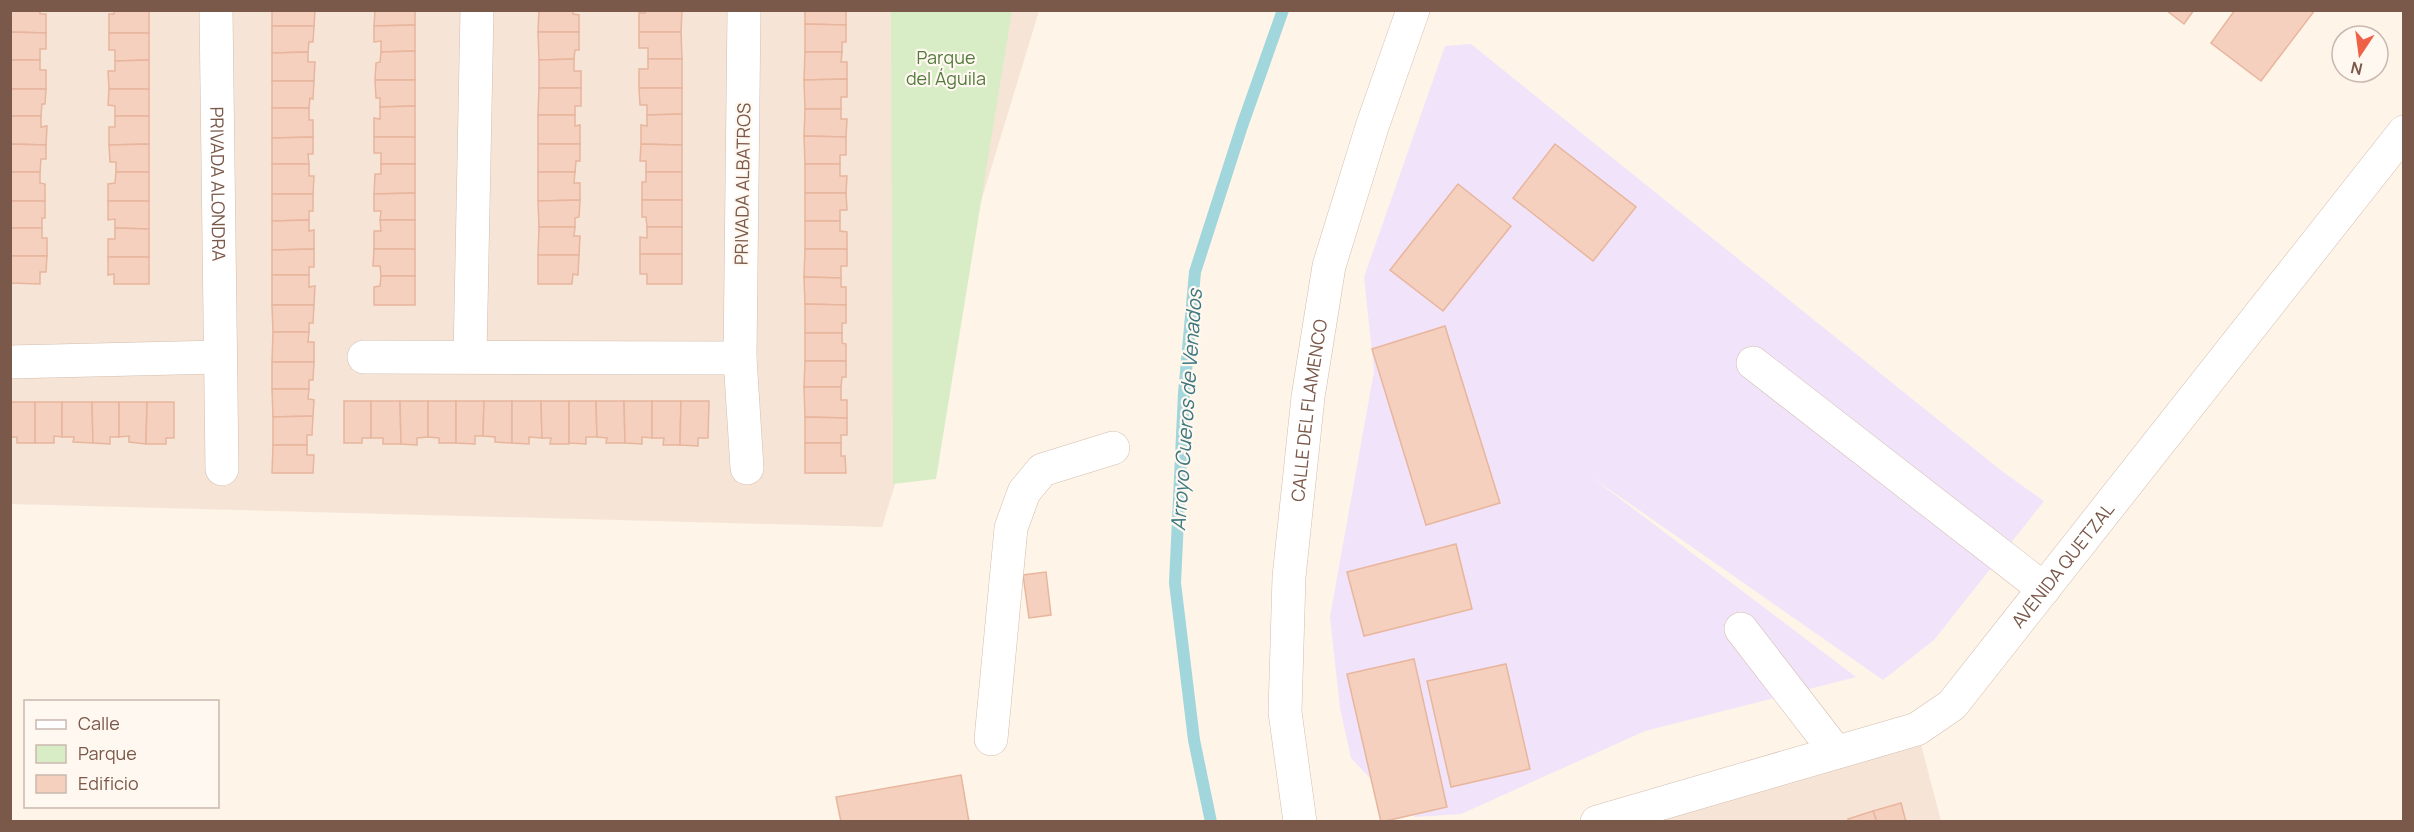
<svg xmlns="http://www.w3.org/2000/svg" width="2414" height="832" viewBox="0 0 2414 832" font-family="Manrope,sans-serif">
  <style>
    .residential { fill: #f6e5d6 }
    .education { fill: #f1e4fa }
    .green { fill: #d8edc5 }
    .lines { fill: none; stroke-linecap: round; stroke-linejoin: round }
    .stream { stroke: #a0d6dc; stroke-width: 12 }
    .building { fill: #f5d0be; stroke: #e8b59d; stroke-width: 1.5 }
    .minor-casing { stroke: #d3bdaf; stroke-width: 34 }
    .minor { stroke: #fff; stroke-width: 33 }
    .labels { text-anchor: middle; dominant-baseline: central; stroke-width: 4.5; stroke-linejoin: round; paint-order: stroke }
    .park-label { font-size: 18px; fill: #537a3e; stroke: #fff8f0 }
    .street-label { font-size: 18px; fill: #7a584a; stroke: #fff8f0 }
    .water-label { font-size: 20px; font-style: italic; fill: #3c7880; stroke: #fff8f0 }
  </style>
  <rect width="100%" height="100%" fill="#fef4e8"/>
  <g class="residential">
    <path d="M11 11H1039L882 527 11 504Z"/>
    <path d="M1917 729 1941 821 1598 822Z"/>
  </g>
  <path class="education" d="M1471 44 2003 472 2044 501 1934 640 1883 680 1590 476 1856 677 1645 731 1461 814 1415 817 1385 794 1351 758 1340 708 1330 617 1374 371 1364 277 1445 46Z"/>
  <path class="green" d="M891 11H1012L936 479 893 484Z"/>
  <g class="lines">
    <path class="stream" d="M1211 822 1194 740 1175 583 1184 393 1195 272 1242 126 1283 10"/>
  </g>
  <g class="building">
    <path d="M10 10H40V14H46V33L10 32Z"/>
    <path d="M114 10H149V33H109V14H114Z"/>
    <path d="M272 10H315L314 26H272Z"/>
    <path d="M375 10H415V25L374 26Z"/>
    <path d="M539 10H573V14L579 15V32H538Z"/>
    <path d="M645 10H682L681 32H639V13H645Z"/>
    <path d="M805 10H846V25L805 24Z"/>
    <path d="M2166 10H2194L2184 24Z"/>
    <path d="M2235 10H2315L2261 81 2211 43Z"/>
    <path d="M805 24 846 25V42H842V52H805Z"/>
    <path d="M415 25V51L381 52V41L374 42V26Z"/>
    <path d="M272 26H314L313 42H309L308 52 272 53Z"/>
    <path d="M10 32 46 33V49H40V60H10Z"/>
    <path d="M538 32H579V50H575L574 59 539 60Z"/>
    <path d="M639 32H681L682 59H648V48H639Z"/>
    <path d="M109 33H149V60L115 61V50H109Z"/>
    <path d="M415 51V80H375L376 63 380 62 381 52Z"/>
    <path d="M308 52V62H315L314 81H272V53Z"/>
    <path d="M805 52H842L841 62H847V79L804 80Z"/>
    <path d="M574 59V71H581V88H539V60Z"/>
    <path d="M648 59H682V88H639V69H648Z"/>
    <path d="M10 60H40V70H46V89H10Z"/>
    <path d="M149 60V89H109L108 71H115V61Z"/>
    <path d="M847 79V97H841V109H805L804 80Z"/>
    <path d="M375 80H415V106L380 107V98H376Z"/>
    <path d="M272 81H314L313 99 310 98 309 108H272Z"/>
    <path d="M539 88H581V106H575V115H538Z"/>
    <path d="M639 88H682V114L647 115V105H640Z"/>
    <path d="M10 89H46L45 104H42L41 116H10Z"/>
    <path d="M109 89H149V116H115V106L108 105Z"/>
    <path d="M415 106V137H374V118L380 119V107Z"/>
    <path d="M272 108H309V120H313V137L272 138Z"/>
    <path d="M805 109H841V119H847L846 137 804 136Z"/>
    <path d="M682 114V145L641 144V125L647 126V115Z"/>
    <path d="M538 115H575V126L580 125V144H538Z"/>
    <path d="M10 116H41V127L47 126 46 145 10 144Z"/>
    <path d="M115 116H149V144L109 145V127H115Z"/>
    <path d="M804 136 846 137V155H840V164H805Z"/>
    <path d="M313 137V154H308L309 164H272V138Z"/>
    <path d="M374 137H415V164H381V153H374Z"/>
    <path d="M10 144 46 145V159H41L40 172H10Z"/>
    <path d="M149 144V172H116V162H110L109 145Z"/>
    <path d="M538 144H580V161H576L575 172H538Z"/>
    <path d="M641 144 682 145V172H646V161H640Z"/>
    <path d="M1555 144 1636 207 1593 261 1513 198Z"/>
    <path d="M272 164H309V176H314L313 194H272Z"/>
    <path d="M381 164H415V193L374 194 375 174H381Z"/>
    <path d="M805 164H840V176H847L846 193H805Z"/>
    <path d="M10 172H40V183L45 184V201H10Z"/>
    <path d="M116 172H149V201H108V184L115 183Z"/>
    <path d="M538 172H575L574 183H580V200L538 201Z"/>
    <path d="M646 172H682V200H642V182H646Z"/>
    <path d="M1458 184 1511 226 1443 311 1390 270Z"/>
    <path d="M415 193V220H380L381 211H374V194Z"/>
    <path d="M805 193H846L847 210H840V221H805Z"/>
    <path d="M272 194H313V211H309V220L272 221Z"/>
    <path d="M580 200 579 217 575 218V227H539L538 201Z"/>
    <path d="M642 200H682V227H647L646 217H642Z"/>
    <path d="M10 201H45V218H42V228H10Z"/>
    <path d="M108 201H149V229L115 228V219L108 220Z"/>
    <path d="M309 220V231L314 230V249L272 250V221Z"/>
    <path d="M380 220H415V249H374V231H381Z"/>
    <path d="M805 221H840V231L847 232V249H805Z"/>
    <path d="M539 227H575L574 236H580L579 255H538Z"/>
    <path d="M647 227H682V254H640V237L647 238Z"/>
    <path d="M10 228H42V238H47V256H10Z"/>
    <path d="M115 228 149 229V257H108V239H115Z"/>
    <path d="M314 249V267H309V275H272V250Z"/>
    <path d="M374 249H415V276H381L380 266H373Z"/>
    <path d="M805 249H847V266H841V278L804 277Z"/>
    <path d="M640 254H682V284H647V274H640Z"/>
    <path d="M538 255H579L578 275 573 274 572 284H538Z"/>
    <path d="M10 256H47L46 272H40V284L10 283Z"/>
    <path d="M108 257H149V284H114V274L108 275Z"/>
    <path d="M272 275H309V287L315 286 314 305H272Z"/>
    <path d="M381 276H415V305H374V287L380 286Z"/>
    <path d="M804 277 841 278V287H846V305L805 304Z"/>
    <path d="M805 304 846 305V323H842V333H805Z"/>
    <path d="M272 305H314L313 323H309V332H273Z"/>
    <path d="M1445 326 1500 503 1426 525 1372 349Z"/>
    <path d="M273 332H309L308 342H314V362H272Z"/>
    <path d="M805 333H842V343L846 344V361H805Z"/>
    <path d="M805 361H846V377H842L841 387H804Z"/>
    <path d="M272 362H314L313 380H309V389H272Z"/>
    <path d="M804 387H841V400H847V418L805 417Z"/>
    <path d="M272 389H309L308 399 314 400 313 416 273 417Z"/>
    <path d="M344 401H371V438H362V443H344Z"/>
    <path d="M371 401H400L401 444H383V438H371Z"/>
    <path d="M400 401H428V437L417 438V445L401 444Z"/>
    <path d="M428 401H456V443H439V438L428 437Z"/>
    <path d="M456 401H484L483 436H475V444L456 443Z"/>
    <path d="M484 401H512V443L495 442V437L483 436Z"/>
    <path d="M512 401H541L542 438 529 437V444L512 443Z"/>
    <path d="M541 401H569V444H550L551 438H542Z"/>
    <path d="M569 401H596L597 437H586V444L569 443Z"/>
    <path d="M596 401H624L625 443H606L607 438 597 437Z"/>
    <path d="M624 401H652V438L642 437V444L625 443Z"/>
    <path d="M652 401H681L680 445H663L664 438H652Z"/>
    <path d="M681 401H709L708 438H698V446L680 445Z"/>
    <path d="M10 402H35V443H17V437H10Z"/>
    <path d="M35 402H62V437L54 436V443H35Z"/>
    <path d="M62 402H92L93 443 73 442 74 437H62Z"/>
    <path d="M92 402H119V437H110V444L93 443Z"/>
    <path d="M119 402H147L146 444 129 442V436L119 437Z"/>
    <path d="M147 402H174V438H166V444H146Z"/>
    <path d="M313 416 312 435H307V445H273V417Z"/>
    <path d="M805 417 847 418V435H841V443H805Z"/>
    <path d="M805 443H841V456H845L846 473H805Z"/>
    <path d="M273 445H307V455H314L313 473H272Z"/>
    <path d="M1456 544 1472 609 1364 636 1347 572Z"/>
    <path d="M1046 572 1051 615 1029 618 1023 575Z"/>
    <path d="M1414 659 1447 807 1381 822 1347 674Z"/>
    <path d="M1506 664 1530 769 1451 787 1427 681Z"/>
    <path d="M961 775 969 822H841L836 797Z"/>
    <path d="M1901 803 1906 822H1877L1873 811Z"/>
    <path d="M1873 811 1877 822H1849L1848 819Z"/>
  </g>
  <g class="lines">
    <g class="minor-casing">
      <g id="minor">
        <path id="s1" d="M216 10 222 469"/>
        <path d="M744 10 740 358 747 468"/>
        <path d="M364 357 740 358"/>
        <path d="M470 357 477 10"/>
        <path d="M10 362 219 357"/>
        <path d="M1753 363 2044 589"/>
        <path d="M1741 629 1836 752"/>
        <path d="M991 739 1011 528 1024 492 1042 470 1113 448"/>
        <path id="s2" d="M1300 822 1285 712 1289 577 1308 397 1329 266 1372 127 1413 10"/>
        <path id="s3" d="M1597 822 1917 729 1952 705 2404 132"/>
      </g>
    </g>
    <use href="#minor" class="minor"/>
  </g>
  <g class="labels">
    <g class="park-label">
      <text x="946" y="57">Parque<tspan x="946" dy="21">del Águila</tspan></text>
    </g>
    <g class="street-label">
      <text stroke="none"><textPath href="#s1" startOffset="174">PRIVADA ALONDRA</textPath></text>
      <text transform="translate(742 184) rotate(-89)">PRIVADA ALBATROS</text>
      <text stroke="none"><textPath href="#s2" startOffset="414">CALLE DEL FLAMENCO</textPath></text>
      <text stroke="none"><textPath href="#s3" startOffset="554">AVENIDA QUETZAL</textPath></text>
    </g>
    <g class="water-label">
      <text transform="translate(1186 410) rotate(-86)">Arroyo Cueros de Venados</text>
    </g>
  </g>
  <rect width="2414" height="832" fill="none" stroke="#7a584a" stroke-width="24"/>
  <rect x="24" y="700" width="195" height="108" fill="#fff8f0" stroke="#cab8ae" stroke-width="1.5"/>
  <rect x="36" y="720" width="30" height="9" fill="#ffffff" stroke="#cab8ae" stroke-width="1.5"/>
  <text x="78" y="730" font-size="18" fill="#7a584a">Calle</text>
  <rect x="36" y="745" width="30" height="18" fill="#d8edc5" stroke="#cab8ae" stroke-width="1.5"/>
  <text x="78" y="760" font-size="18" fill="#7a584a">Parque</text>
  <rect x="36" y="775" width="30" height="18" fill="#f5d0be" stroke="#cab8ae" stroke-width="1.5"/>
  <text x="78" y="790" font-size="18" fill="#7a584a">Edificio</text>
  <g transform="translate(2360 54) rotate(193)"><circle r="28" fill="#fff8f0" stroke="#cab8ae" stroke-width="1.5"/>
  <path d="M0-4.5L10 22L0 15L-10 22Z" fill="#ee6147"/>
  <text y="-9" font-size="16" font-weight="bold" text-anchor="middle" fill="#7a584a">N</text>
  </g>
</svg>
